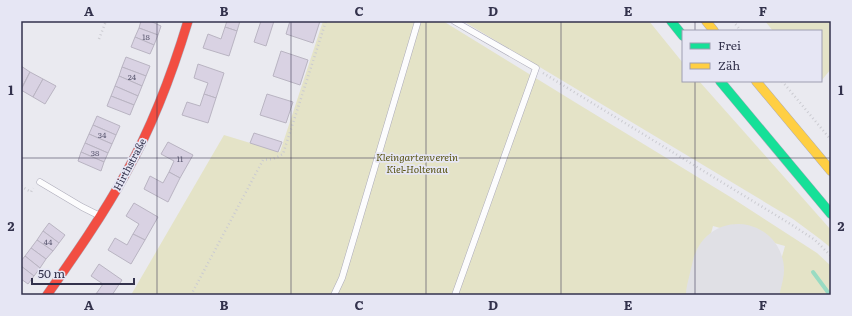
<svg xmlns="http://www.w3.org/2000/svg" width="852" height="316" viewBox="0 0 852 316" font-family="Literata,serif">
  <style>
    .green { fill: #e4e3c7 }
    .lines { fill: none; stroke-linecap: round; stroke-linejoin: round }
    .stream { stroke: #99dbc2; stroke-width: 4 }
    .runway { stroke: #e0e0e5; stroke-width: 92 }
    .building { fill: #d9d2e3; stroke: #b9b4c2 }
    .lane-casing { stroke: #acabb9; stroke-width: 7 }
    .fast-casing { stroke: #acabb9; stroke-width: 10 }
    .slow-casing { stroke: #acabb9; stroke-width: 10 }
    .jam-casing { stroke: #acabb9; stroke-width: 10 }
    .path { stroke: #cbcbd1; stroke-width: 2.5; stroke-dasharray: 1 3; stroke-linecap: butt }
    .lane { stroke: #fcfcfd; stroke-width: 6 }
    .fast { stroke: #16e098; stroke-width: 9 }
    .slow { stroke: #ffcf43; stroke-width: 9 }
    .jam { stroke: #f24e42; stroke-width: 9 }
    .grid { fill: none; stroke: #33324c; stroke-width: 1; stroke-opacity: 0.55 }
    .labels { text-anchor: middle; dominant-baseline: central; stroke-width: 3.5; stroke-linejoin: round; paint-order: stroke }
    .number-label { font-size: 8px; fill: #5c5a72 }
    .park-label { font-size: 10px; font-style: italic; fill: #5a5616; stroke: #e6e6f4 }
    .street-label { font-size: 10px; fill: #33324c; stroke: #e6e6f4 }
    .neatline { fill: none; stroke: #33324c; stroke-width: 1.5 }
    .grid-label { font-size: 13px; text-anchor: middle; font-weight: bold; fill: #33324c }
  </style>
  <rect width="100%" height="100%" fill="#eaeaf0"/>
  <g class="green">
    <path d="M323 21H443L573 101 732 198 817 253 831 266V295H771L785 246 713 226 694 295H131L224 135 280 152Z"/>
    <path d="M463 21H649L683 63V81H699L831 230V248L820 239 793 219Z"/>
    <path d="M765 21H831V69L821 81V31H773Z"/>
  </g>
  <g class="lines">
    <path class="stream" d="M813 272 830 295"/>
    <path class="runway" d="M732 295 738 270"/>
  </g>
  <g class="building">
    <path d="M141 21H150L161 26 158 35 139 28Z"/>
    <path d="M227 21H240L237 31 225 27Z"/>
    <path d="M261 21H274L266 46 254 42Z"/>
    <path d="M290 21H320L313 43 286 34Z"/>
    <path d="M225 27 237 31 229 56 203 48 208 34 221 39Z"/>
    <path d="M139 28 158 35 154 45 135 37Z"/>
    <path d="M135 37 154 45 150 54 131 47Z"/>
    <path d="M281 51 308 60 300 85 273 76Z"/>
    <path d="M126 57 150 66 146 76 122 67Z"/>
    <path d="M198 64 224 73 216 98 204 94 208 83 194 78Z"/>
    <path d="M21 66 30 72 21 89Z"/>
    <path d="M122 67 146 76 142 86 119 76Z"/>
    <path d="M30 72 43 79 33 97 21 90Z"/>
    <path d="M119 76 142 86 138 96 115 86Z"/>
    <path d="M43 79 56 86 45 104 33 97Z"/>
    <path d="M115 86 138 96 134 105 111 96Z"/>
    <path d="M204 94 216 98 208 123 182 115 187 102 200 106Z"/>
    <path d="M267 94 293 102 286 123 260 115Z"/>
    <path d="M111 96 134 105 130 115 107 106Z"/>
    <path d="M97 116 120 126 116 135 93 125Z"/>
    <path d="M93 125 116 135 112 144 89 134Z"/>
    <path d="M254 133 282 142 278 152 250 143Z"/>
    <path d="M89 134 112 144 108 153 85 143Z"/>
    <path d="M168 142 193 155 180 178 169 172 174 161 161 154Z"/>
    <path d="M85 143 108 153 104 162 81 152Z"/>
    <path d="M81 152 104 162 101 171 78 161Z"/>
    <path d="M169 172 180 178 168 202 144 189 150 176 163 183Z"/>
    <path d="M134 203 158 217 145 240 133 234 139 224 126 216Z"/>
    <path d="M49 223 65 235 59 243 43 231Z"/>
    <path d="M43 231 59 243 53 251 37 240Z"/>
    <path d="M133 234 145 240 131 264 108 250 115 238 127 245Z"/>
    <path d="M37 240 53 251 46 259 31 248Z"/>
    <path d="M31 248 46 259 40 268 25 256Z"/>
    <path d="M25 256 40 268 34 276 21 266V261Z"/>
    <path d="M99 264 122 280 112 295 96 294 103 284 91 276Z"/>
    <path d="M21 266 34 276 28 284 21 279Z"/>
  </g>
  <g class="lines">
    <g class="lane-casing">
      <g id="lane">
        <path d="M454 21 536 68 455 295"/>
        <path d="M40 182 82 207 100 216"/>
        <path d="M334 295 342 278 418 21"/>
      </g>
    </g>
    <g class="fast-casing">
      <g id="fast">
        <path d="M671 21 683 36"/>
        <path d="M720 81 831 214"/>
      </g>
    </g>
    <g class="slow-casing">
      <g id="slow">
        <path d="M706 21 714 31"/>
        <path d="M756 81 831 171"/>
      </g>
    </g>
    <g class="jam-casing">
      <path id="jam" d="M47 295C75 255 103 215 126 173 153 125 172 74 188 21"/>
    </g>
    <g class="path">
      <path d="M733 21 741 31"/>
      <path d="M99 39 106 21"/>
      <path d="M543 73 792 225 815 240 831 256"/>
      <path d="M782 81 831 140"/>
      <path d="M21 186 31 192 33 188"/>
      <path d="M191 295 263 160 273 159 283 154 326 21"/>
    </g>
    <use href="#lane" class="lane"/>
    <use href="#fast" class="fast"/>
    <use href="#slow" class="slow"/>
    <use href="#jam" class="jam"/>
  </g>
  <path class="grid" d="M157 21V295M291 21V295M426 21V295M561 21V295M695 21V31M695 81V295M21 158H831"/>
  <g class="labels">
    <g class="number-label">
      <text x="146" y="36">18</text>
      <text x="132" y="76">24</text>
      <text x="102" y="134">34</text>
      <text x="95" y="152">38</text>
      <text x="180" y="158">11</text>
      <text x="48" y="241">44</text>
    </g>
    <g class="park-label">
      <text x="417" y="156">Kleingartenverein<tspan x="417" dy="12">Kiel-Holtenau</tspan></text>
    </g>
    <g class="street-label">
      <text transform="translate(129 164) rotate(-62)">Hirthstraße</text>
    </g>
  </g>
  <rect width="852" height="316" fill="none" stroke="#e6e6f4" stroke-width="44"/>
  <rect x="682" y="30" width="140" height="52" fill="#e6e6f4" stroke="#9e9eb1"/>
  <rect x="690" y="43" width="20" height="6" fill="#16e098" stroke="#9e9eb1"/>
  <text x="718" y="50" font-size="12" fill="#33324c">Frei</text>
  <rect x="690" y="63" width="20" height="6" fill="#ffcf43" stroke="#9e9eb1"/>
  <text x="718" y="70" font-size="12" fill="#33324c">Zäh</text>
  <path d="M32 278v6h102v-6" fill="none" stroke="#33324c" stroke-width="2"/>
  <text x="38" y="278" font-size="12" fill="#33324c" stroke="#e6e6f4" stroke-width="3" paint-order="stroke">50 m</text>
  <rect x="22" y="22" width="808" height="272" class="neatline"/>
  <g class="grid-label">
    <text x="89" y="16">A</text>
    <text x="224" y="16">B</text>
    <text x="359" y="16">C</text>
    <text x="493" y="16">D</text>
    <text x="628" y="16">E</text>
    <text x="763" y="16">F</text>
    <text x="11" y="95">1</text>
    <text x="841" y="95">1</text>
    <text x="11" y="231">2</text>
    <text x="841" y="231">2</text>
    <text x="89" y="310">A</text>
    <text x="224" y="310">B</text>
    <text x="359" y="310">C</text>
    <text x="493" y="310">D</text>
    <text x="628" y="310">E</text>
    <text x="763" y="310">F</text>
  </g>
</svg>
